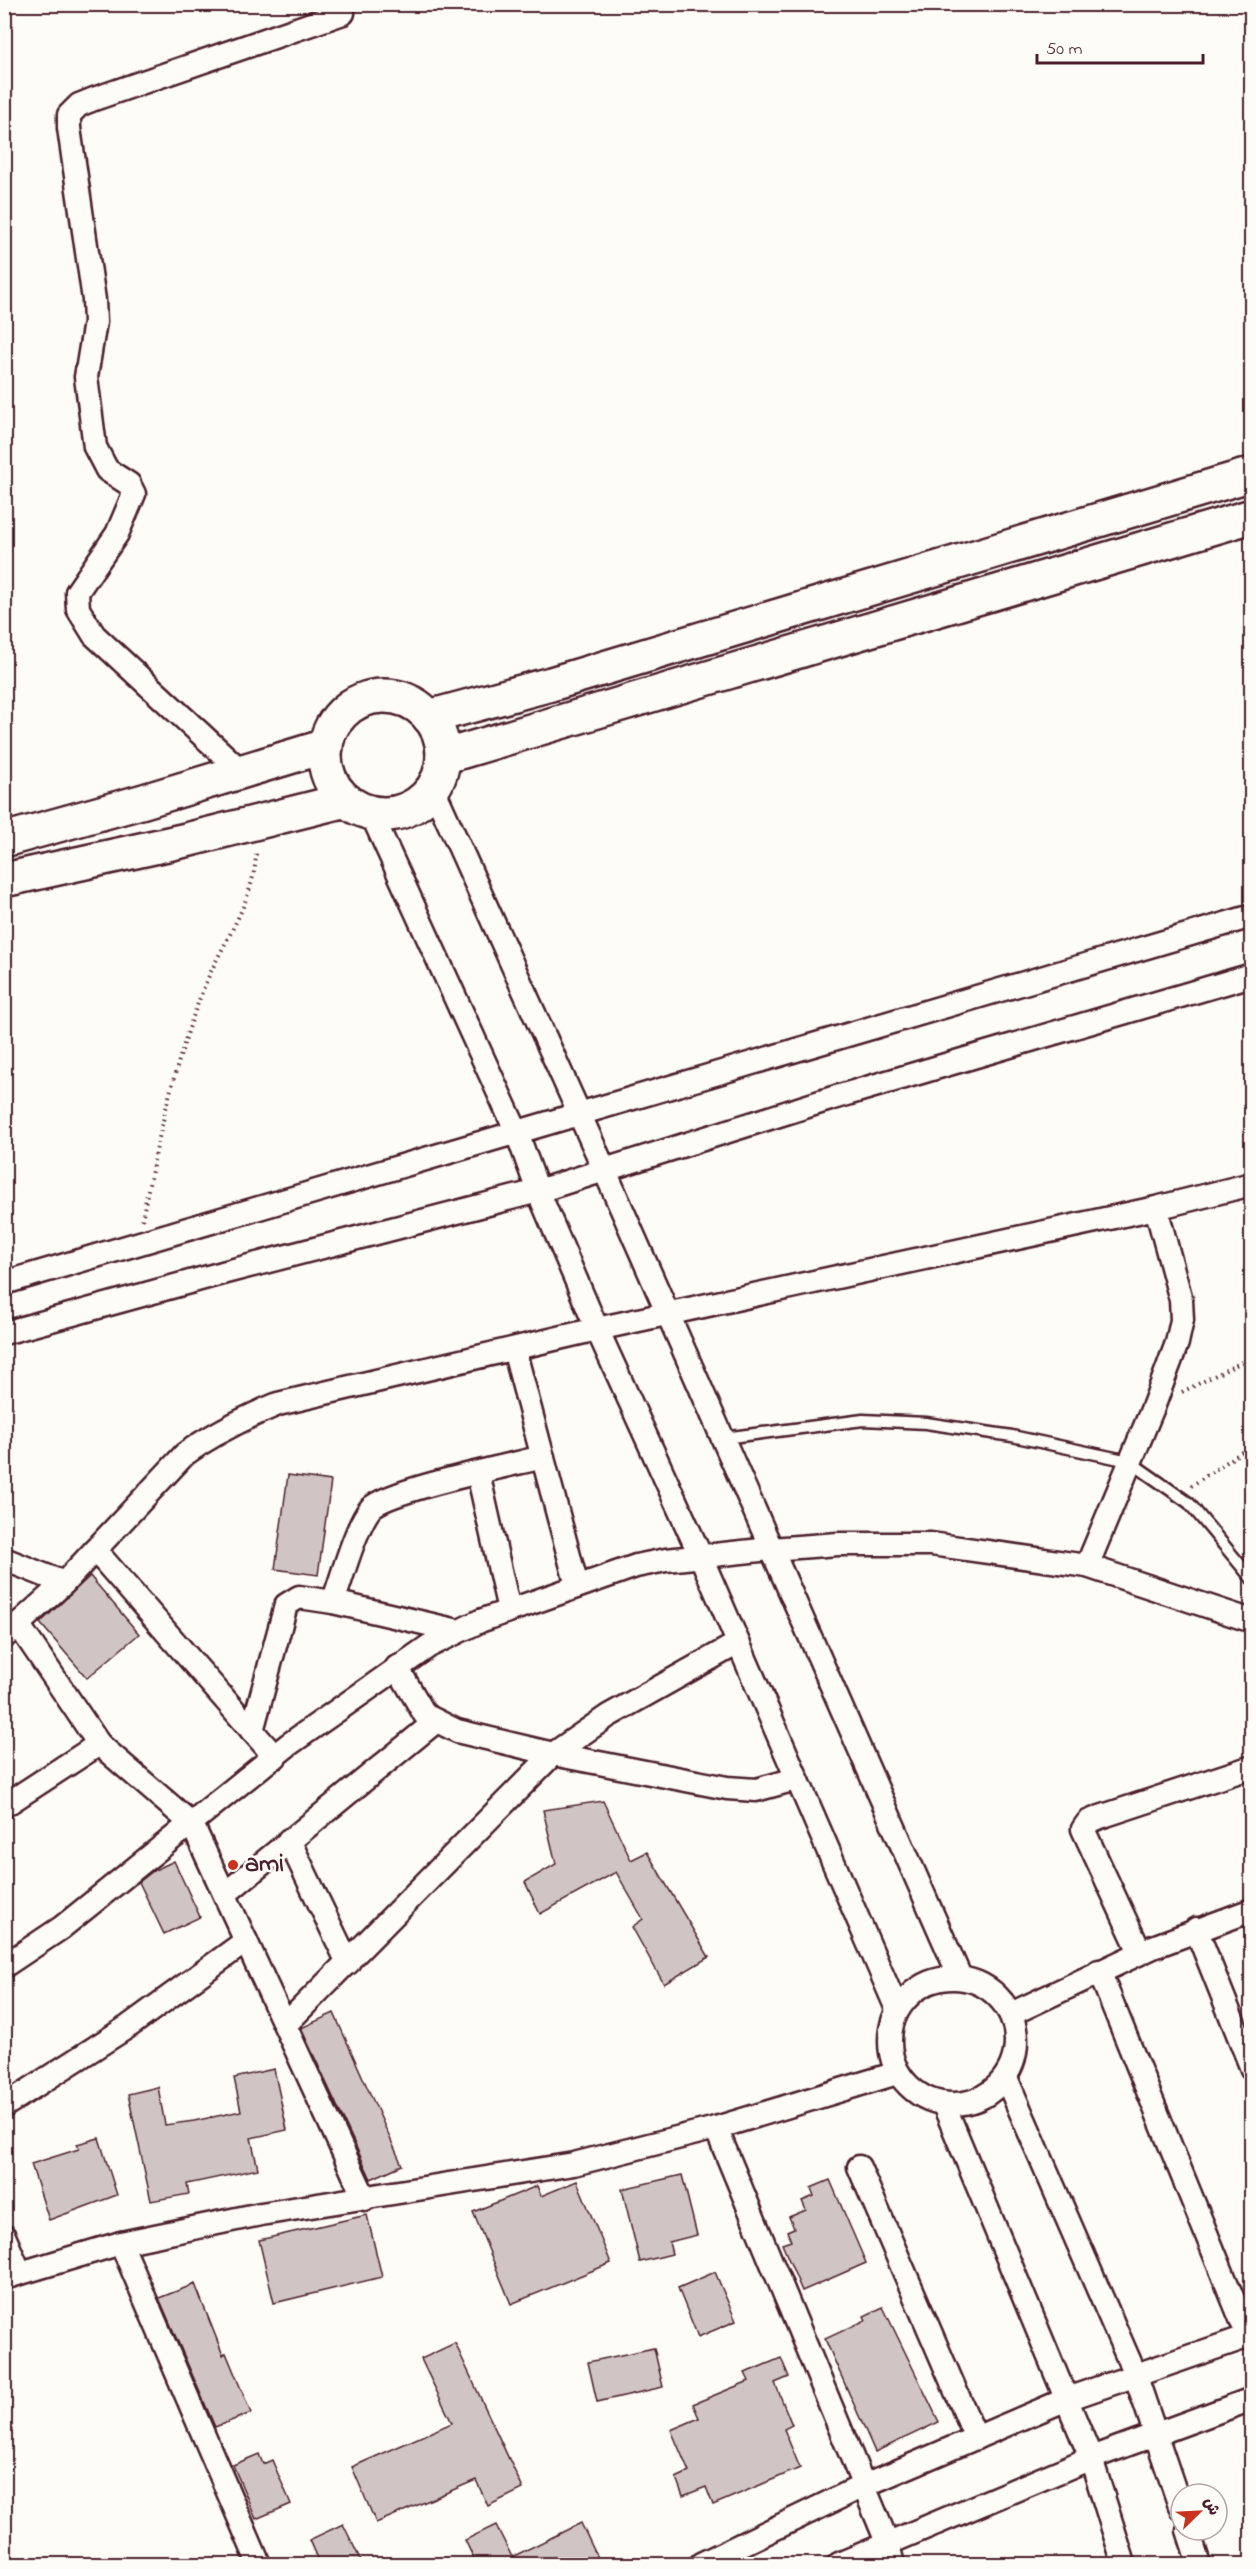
<svg xmlns="http://www.w3.org/2000/svg" width="1256" height="2569" viewBox="0 0 1256 2569" font-family="'Indie Flower','Playpen Sans Arabic',sans-serif">
  <style>
    .building { fill: #d0c5c4; stroke: #4a1f2b; stroke-width: 1.5 }
    .lines { fill: none; stroke-linecap: round; stroke-linejoin: round }
    .lane-casing { stroke: #4a1f2b; stroke-width: 15 }
    .street-casing { stroke: #4a1f2b; stroke-width: 27 }
    .highway-casing { stroke: #4a1f2b; stroke-width: 38 }
    .path { stroke: #4a1f2b; stroke-width: 4; stroke-dasharray: 1.5 4.5; stroke-linecap: butt }
    .lane { stroke: #fdfcf7; stroke-width: 10 }
    .street { stroke: #fdfcf7; stroke-width: 22 }
    .highway { stroke: #fdfcf7; stroke-width: 33 }
    .poi-dot { fill: #c8321e; stroke: #fdfcf7; stroke-width: 2 }
    .labels { text-anchor: middle; dominant-baseline: central; stroke-width: 5; stroke-linejoin: round; paint-order: stroke }
    .poi-label { font-size: 26px; font-weight: bold; fill: #4a1f2b; stroke: #fdfcf7; text-anchor: start }
  </style>
  <rect width="100%" height="100%" fill="#fdfcf7"/>
  <filter id="ink" filterUnits="userSpaceOnUse"><feTurbulence type="fractalNoise" baseFrequency=".0167" numOctaves="2"/><feDisplacementMap in="SourceGraphic" scale="12" xChannelSelector="R" yChannelSelector="G"/><feConvolveMatrix kernelMatrix="1 2 1 2 8 2 1 2 1" color-interpolation-filters="sRGB"/></filter>
  <g filter="url(#ink)">
    <g class="building">
      <path d="M288 1475 331 1481 318 1575 275 1569Z"/>
      <path d="M90 1576 139 1634 87 1678 40 1623Z"/>
      <path d="M603 1801 631 1860 647 1852 709 1957 664 1984 632 1927 643 1919 616 1872 540 1914 525 1882 556 1864 543 1810Z"/>
      <path d="M174 1861 200 1917 164 1934 139 1882 153 1871Z"/>
      <path d="M334 2013 402 2165 371 2179 301 2028Z"/>
      <path d="M274 2069 287 2130 251 2138 258 2169 187 2184 189 2194 151 2201 128 2094 158 2087 165 2125 194 2121 241 2111 234 2078Z"/>
      <path d="M99 2138 117 2195 49 2220 31 2164 79 2149 77 2144Z"/>
      <path d="M682 2175 697 2235 669 2242 672 2254 640 2262 622 2189Z"/>
      <path d="M830 2180 866 2263 802 2291 782 2244 791 2241 787 2231 794 2228 789 2217 806 2210 802 2201 814 2196 811 2188Z"/>
      <path d="M577 2181 611 2263 511 2304 473 2212 537 2186 541 2196Z"/>
      <path d="M367 2215 382 2277 274 2303 259 2240Z"/>
      <path d="M715 2272 736 2321 698 2337 678 2288Z"/>
      <path d="M195 2284 223 2355 226 2353 251 2413 215 2427 159 2298Z"/>
      <path d="M883 2307 939 2422 875 2452 825 2339 866 2320 864 2316Z"/>
      <path d="M455 2343 523 2489 488 2506 476 2480 376 2523 352 2467 452 2423 421 2359Z"/>
      <path d="M654 2348 663 2387 597 2402 588 2362Z"/>
      <path d="M781 2358 789 2377 775 2383 792 2425 784 2429 800 2468 713 2505 706 2487 683 2496 676 2478 689 2472 671 2430 699 2418 693 2404 749 2381 745 2373Z"/>
      <path d="M259 2454 263 2464 272 2460 291 2504 256 2519 233 2465Z"/>
      <path d="M581 2523 601 2565H477L465 2540 496 2525 512 2557Z"/>
      <path d="M343 2524 363 2565H320L309 2540Z"/>
    </g>
    <g class="lines">
      <g class="lane-casing">
        <path id="lane" d="M724 1438 863 1420 926 1423 1012 1436 1129 1461 1189 1503 1252 1579"/>
      </g>
      <g class="street-casing">
        <g id="street">
          <path d="M241 771 94 635 78 609 77 592 117 534 134 494 129 484 107 470 95 447 86 377 95 322 94 300 69 128V115L79 105 94 99 343 13"/>
          <path d="M433 788 605 1171 960 1977"/>
          <path d="M371 813 517 1133 538 1191 597 1329 701 1557 897 2009"/>
          <path d="M4 1283 1252 916"/>
          <path d="M4 1333 226 1272 538 1191 833 1098 1252 975"/>
          <path d="M514 1349 577 1586"/>
          <path d="M478 1473 509 1610"/>
          <path d="M95 1550 275 1757"/>
          <path d="M4 1559 64 1583"/>
          <path d="M1087 1566 1154 1405 1177 1343 1182 1320 1181 1300 1156 1208"/>
          <path d="M18 1624 99 1744 192 1824 365 2199"/>
          <path d="M458 1631 333 1602C342 1578 356 1525 371 1508 388 1490 511 1465 543 1457"/>
          <path d="M4 1637 64 1583 185 1454C214 1433 244 1418 278 1404L597 1329 1156 1208 1252 1184"/>
          <path d="M397 1667 425 1715 457 1731 553 1754 727 1788 756 1790 796 1779"/>
          <path d="M252 1731 286 1605 299 1597 333 1602"/>
          <path d="M4 1806 99 1744"/>
          <path d="M289 1840 348 1963"/>
          <path d="M225 1894 435 1722"/>
          <path d="M1196 1929 1252 2069"/>
          <path d="M1140 1952 1083 1829 1088 1822 1100 1817 1252 1767"/>
          <path d="M4 1966 61 1928 288 1745 429 1646 480 1621 636 1566 666 1560 771 1549 838 1544H931L1087 1566 1252 1621"/>
          <path d="M1099 1971 1248 2336"/>
          <circle cx="953" cy="2041" r="63"/>
          <path d="M1011 2014 1153 1947 1252 1910"/>
          <path d="M285 2025 553 1754 608 1716 738 1643"/>
          <path d="M1006 2078 1135 2374 1181 2509"/>
          <path d="M944 2105 1091 2458 1124 2564"/>
          <path d="M4 2106 129 2026 246 1941"/>
          <path d="M716 2128 887 2542 893 2564"/>
          <path d="M859 2167 976 2438"/>
          <path d="M4 2236 20 2273"/>
          <path d="M121 2243 259 2564"/>
          <path d="M4 2278 121 2243 261 2214 574 2164 716 2128 897 2073"/>
          <path d="M1188 2530 1199 2564"/>
          <path d="M701 2564 863 2486 1067 2399 1252 2335"/>
          <path d="M839 2564 1091 2458 1252 2399"/>
        </g>
      </g>
      <g class="highway-casing">
        <g id="highway">
          <circle cx="384" cy="755" r="59"/>
          <path d="M429 717 551 684 1252 474"/>
          <path d="M443 757 1252 516"/>
          <path d="M4 840 144 801 326 746"/>
          <path d="M4 880 186 840 346 800"/>
        </g>
      </g>
      <g class="path">
        <path d="M142 1220C157 1143 173 1068 201 995 218 948 256 902 256 851"/>
        <path d="M1182 1392 1252 1357"/>
        <path d="M1191 1486 1252 1445"/>
      </g>
      <use href="#lane" class="lane"/>
      <use href="#street" class="street"/>
      <use href="#highway" class="highway"/>
    </g>
  </g>
  <circle class="poi-dot" cx="233" cy="1865" r="6"/>
  <g class="labels">
    <g class="poi-label">
      <text x="245" y="1865">ami</text>
    </g>
  </g>
  <rect width="1256" height="2569" fill="none" stroke="#fdfcf7" stroke-width="24"/>
  <rect x="12" y="12" width="1232" height="2545" fill="none" stroke="#4a1f2b" stroke-width="2" filter="url(#ink)"/>
  <g transform="translate(1199 2512) rotate(66)"><circle r="28" fill="#fdfcf7" stroke="#b5a4a5" stroke-width="1.5"/>
  <path d="M0-4.5L10 22L0 15L-10 22Z" fill="#c8321e"/>
  <text y="-9" font-size="16" font-weight="bold" text-anchor="middle" fill="#4a1f2b">ش</text>
  </g>
  <path d="M1037 54v9h166v-9" fill="none" stroke="#4a1f2b" stroke-width="3"/>
  <text x="1046" y="54" font-size="18" fill="#4a1f2b" stroke="#fdfcf7" stroke-width="4.5" paint-order="stroke">50 m</text>
</svg>
